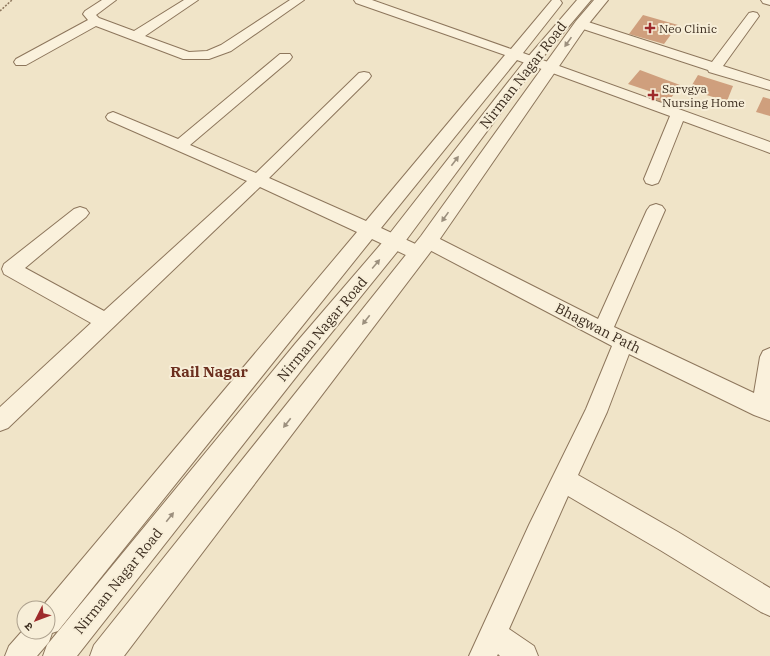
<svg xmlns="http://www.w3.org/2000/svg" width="770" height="656" viewBox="0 0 770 656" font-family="'IBM Plex Serif','Noto Sans Devanagari',serif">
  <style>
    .building { fill: #cf9f7d }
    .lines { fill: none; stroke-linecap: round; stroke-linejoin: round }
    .minor-casing { stroke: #8d765c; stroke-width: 2 }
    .tertiary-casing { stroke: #8d765c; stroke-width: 2 }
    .path { stroke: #8d765c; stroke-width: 1.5; stroke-dasharray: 2 1.5; stroke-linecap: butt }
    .minor { fill: #faf1dc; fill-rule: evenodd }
    .tertiary { fill: #faf1dc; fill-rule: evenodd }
    .oneway { fill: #9c907e }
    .poi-dot { fill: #9e2a2b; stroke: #f7eed8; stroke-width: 1.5 }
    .labels { text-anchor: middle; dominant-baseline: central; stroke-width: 4; stroke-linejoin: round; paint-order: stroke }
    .far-poi-label { font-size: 12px; fill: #3d2e20; stroke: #f7eed8; text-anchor: start }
    .street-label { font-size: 14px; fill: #3d2e20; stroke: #f7eed8 }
    .neighbourhood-label { font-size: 15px; font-weight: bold; fill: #6b2e1e; stroke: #f7eed8 }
  </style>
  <rect width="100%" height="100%" fill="#f0e4c8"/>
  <g class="building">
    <path d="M643 15 678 25 664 44 629 34Z"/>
    <path d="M640 70 680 85 667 104 648 97 652 92 628 84Z"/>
    <path d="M698 75 733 86 727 101 689 90Z"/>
    <path d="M763 97 770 99V116L756 112Z"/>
  </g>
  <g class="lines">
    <g class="minor-casing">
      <g id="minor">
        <path d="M102 0H116L96 15 99 18 134 31 184 0H198L145 36 189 52 207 51 221 45 290 0H304L231 51 209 59H183L96 26 26 65H16L14 62 16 59 88 20 83 14 85 11Z"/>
        <path d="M354 0H372L511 49 552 0H560L562 3 560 6 523 53 770 142V153L683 121 660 179 658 183 652 185 646 183 644 179 670 116 517 60 381 228 424 248 427 253 424 258 418 260 412 258 372 239 58 631 52 633 49 642 37 656H5L9 646 24 629V632H48V608H41L357 232 260 187 8 428 0 431V407L91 323 4 274 2 269 4 264 74 209 80 207 86 209 89 213 86 217 25 268 104 311 247 181 108 120 106 117 108 114 113 112 118 114 178 139 280 54H290L292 57 290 60 190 145 256 173 359 73 364 72 369 73 371 76 369 79 269 178 366 221 505 55 356 3Z"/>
        <path d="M761 0H770V5L763 3Z"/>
        <path d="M753 12 757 13 759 16 723 66 770 81V90L709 72 708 70 577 27 575 24 577 21H585L712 62 749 13Z"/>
        <path d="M656 204 662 206 665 210 614 327 754 393 760 357 763 351 770 348V421L754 415 629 354 607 412 578 475 678 532 770 588V616L761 612 660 550 568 496 509 629 534 646 538 656H500L498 654 497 656H469L529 525 586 409 612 346 422 246 419 241 422 236 428 234 434 236 598 319 647 210 650 206Z"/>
      </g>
    </g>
    <g class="tertiary-casing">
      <g id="tertiary">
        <path d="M577 0H591L537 64 401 247 311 358 77 656H43L47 645 295 344 387 237 527 58Z"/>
        <path d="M594 0H608L586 27 435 246 124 656H90L94 645 421 236 576 21Z"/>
      </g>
    </g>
    <path class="path" d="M0 11 12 0"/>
    <use href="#minor" class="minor"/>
    <use href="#tertiary" class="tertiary"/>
  </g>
  <defs><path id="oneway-solid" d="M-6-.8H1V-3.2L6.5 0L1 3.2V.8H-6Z"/></defs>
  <g class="oneway">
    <use href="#oneway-solid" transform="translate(568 42) rotate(125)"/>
    <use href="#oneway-solid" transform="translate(455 161) rotate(-53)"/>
    <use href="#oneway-solid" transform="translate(445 217) rotate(125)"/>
    <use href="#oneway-solid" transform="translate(376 264) rotate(-50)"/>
    <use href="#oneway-solid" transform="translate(366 320) rotate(128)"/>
    <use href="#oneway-solid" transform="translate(287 423) rotate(128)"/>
    <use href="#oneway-solid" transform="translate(170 517) rotate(-51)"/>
  </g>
  <g class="poi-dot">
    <path d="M648 22h4v4h4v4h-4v4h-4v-4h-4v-4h4z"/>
    <path d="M651 89h4v4h4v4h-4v4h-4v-4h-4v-4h4z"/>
  </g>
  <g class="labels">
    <g class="far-poi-label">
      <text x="659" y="28">Neo Clinic</text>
      <text x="662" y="88">Sarvgya<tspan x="662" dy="14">Nursing Home</tspan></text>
    </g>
    <g class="street-label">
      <text transform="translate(523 75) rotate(-52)">Nirman Nagar Road</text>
      <text transform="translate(598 328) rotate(27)">Bhagwan Path</text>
      <text transform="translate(322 329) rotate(-50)">Nirman Nagar Road</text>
      <text transform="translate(118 581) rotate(-51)">Nirman Nagar Road</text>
    </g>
    <g class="neighbourhood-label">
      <text x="209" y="371">Rail Nagar</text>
    </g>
  </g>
  <g transform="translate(36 620) rotate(228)"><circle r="19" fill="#f7eed8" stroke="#ada18e"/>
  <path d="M0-3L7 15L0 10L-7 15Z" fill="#9e2a2b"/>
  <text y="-6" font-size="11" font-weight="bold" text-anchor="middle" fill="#3d2e20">उ</text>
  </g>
</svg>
